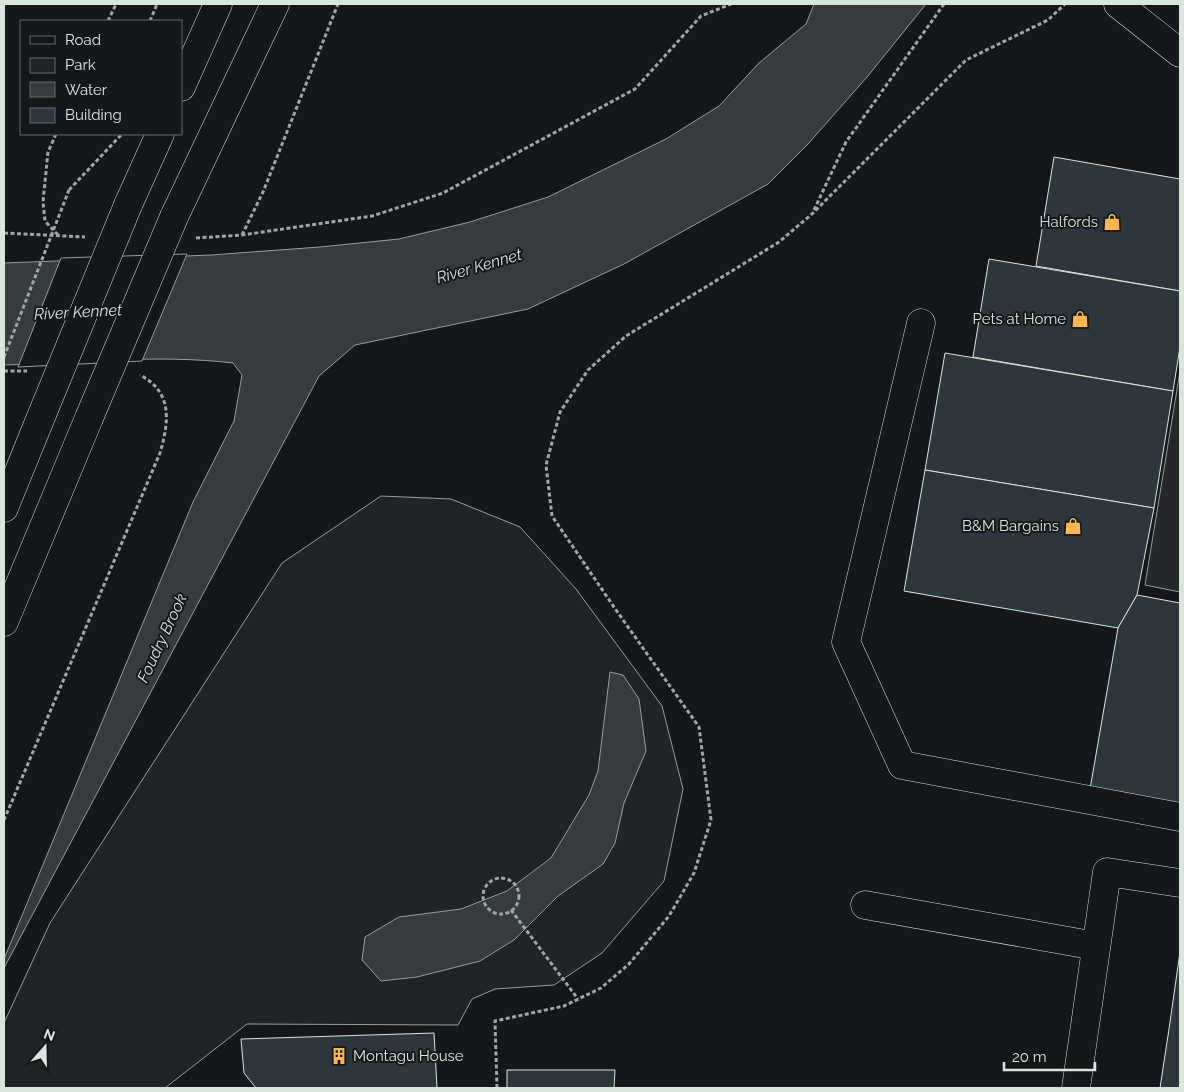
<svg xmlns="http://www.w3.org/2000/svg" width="1184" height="1092" viewBox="0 0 1184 1092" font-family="Raleway,sans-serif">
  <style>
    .green { fill: #202428; stroke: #939e99 }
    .parking { fill: #24282b; stroke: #939e99 }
    .water { fill: #363b3e; stroke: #939e99 }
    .pier { fill: #14181c; stroke: #939e99 }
    .building { fill: #2c363c; stroke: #d8e6dc }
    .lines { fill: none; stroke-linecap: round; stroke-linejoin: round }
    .minor-casing { stroke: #d8e6dc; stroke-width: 29 }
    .highway-casing { stroke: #d8e6dc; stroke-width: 29 }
    .path { stroke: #9da8a2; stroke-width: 3; stroke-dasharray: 4 2.5; stroke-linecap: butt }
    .minor { stroke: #14181c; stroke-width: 28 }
    .highway { stroke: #14181c; stroke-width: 28 }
    .highway-bridge-casing { stroke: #d8e6dc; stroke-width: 29; stroke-linecap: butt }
    .path-bridge { stroke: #9da8a2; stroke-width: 3; stroke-dasharray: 4 2.5; stroke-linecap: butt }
    .highway-bridge { stroke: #14181c; stroke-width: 28 }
    .labels { text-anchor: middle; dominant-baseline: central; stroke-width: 4; stroke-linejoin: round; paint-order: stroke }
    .poi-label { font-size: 15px; fill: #d8e6dc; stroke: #14181c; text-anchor: end }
    .water-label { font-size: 16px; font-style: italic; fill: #d8e6dc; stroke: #14181c }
  </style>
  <rect width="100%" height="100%" fill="#14181c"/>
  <path class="green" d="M381 496 451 499 520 527 576 589 662 706 683 789 664 881 602 953 554 985 495 989 472 999 458 1025 247 1024 165 1088H4V1023L50 923 282 563Z"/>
  <path class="parking" d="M1180 371V592L1145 585Z"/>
  <g class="water">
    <path d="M814 4H926L867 77 808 144 768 184 624 264 528 309 355 345 319 376 4 968V959L193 502 234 421 242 375 233 363C156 354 80 363 4 365V263L211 255 320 247 399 239 470 222 548 197 666 139 719 106 759 63 806 24Z"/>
    <path d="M610 672 623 675 639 699 646 751 624 803 615 843 603 864 558 896 514 940 480 961 417 977 381 981 362 960 365 937 399 917 461 909 507 891 551 858 589 795 598 771Z"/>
  </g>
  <path class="pier" d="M187 254 142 361 18 367 61 258Z"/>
  <g class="building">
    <path d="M1054 157 1180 179V291L1036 266Z"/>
    <path d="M989 259 1180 291V347L1173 391 973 357Z"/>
    <path d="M945 353 1173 391 1154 508 925 470Z"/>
    <path d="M925 470 1154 508 1137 595 1118 628 904 591Z"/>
    <path d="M1137 595 1180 603V805L1090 789 1118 628Z"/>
    <path d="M1180 952V1088H1160L1169 1029Z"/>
    <path d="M434 1033 437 1088H256L244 1073 241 1039Z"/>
    <path d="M507 1070H615L614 1088H507Z"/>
  </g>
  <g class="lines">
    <g class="minor-casing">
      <g id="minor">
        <path d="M1118 4 1180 53"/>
        <path d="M921 323 846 642 902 765 1180 817"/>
        <path d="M865 905 1096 946"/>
        <path d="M1076 1088 1107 872 1180 883"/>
      </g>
    </g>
    <g class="highway-casing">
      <g id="highway">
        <path d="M181 87 218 4"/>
        <path d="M128 205 160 134"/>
        <path d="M174 217 275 4"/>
        <path d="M4 508 43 412"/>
        <path d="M4 622 89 418"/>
      </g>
    </g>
    <g class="path">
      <path d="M108 21 116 4"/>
      <path d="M150 21 157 4"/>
      <path d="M56 134 48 152 43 202 45 221 58 235"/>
      <path d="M69 190 122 134"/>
      <path d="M814 210 846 142 944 4"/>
      <path d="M4 233 85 237"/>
      <path d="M242 235 263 192 338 4"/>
      <path d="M196 238 242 235 372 216 443 193 635 89 701 16 731 4"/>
      <path d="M4 371H27"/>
      <path d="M4 820 160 453C169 422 173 392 140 375"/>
      <circle cx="501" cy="896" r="18"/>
      <path d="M511 910 578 999"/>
      <path d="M497 1088 495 1021 564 1006 601 988 629 964 669 916 694 873 711 820 699 727 616 610 552 516 546 465 560 412 588 370 626 336 779 242 812 214 966 60 1048 20 1065 4"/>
    </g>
    <use href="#minor" class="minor"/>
    <use href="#highway" class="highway"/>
    <g class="highway-bridge-casing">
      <g id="highway-bridge">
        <path d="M43 412 128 205"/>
        <path d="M89 418 174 217"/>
      </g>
    </g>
    <path class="path-bridge" d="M4 357 69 190"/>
    <use href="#highway-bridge" class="highway-bridge"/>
  </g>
  <defs>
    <g id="shop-bare" transform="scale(1.35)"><path d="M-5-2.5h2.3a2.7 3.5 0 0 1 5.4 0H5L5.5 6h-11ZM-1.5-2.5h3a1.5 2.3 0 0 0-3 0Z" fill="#ffb74d" stroke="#14181c" stroke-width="2.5" paint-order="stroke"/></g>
    <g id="building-bare" transform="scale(1.35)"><path d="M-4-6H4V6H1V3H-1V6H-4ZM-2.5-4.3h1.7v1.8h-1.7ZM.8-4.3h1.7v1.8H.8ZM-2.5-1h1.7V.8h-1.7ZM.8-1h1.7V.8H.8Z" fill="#ffb74d" stroke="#14181c" stroke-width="2.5" paint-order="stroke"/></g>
  </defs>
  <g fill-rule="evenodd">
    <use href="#shop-bare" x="1112" y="222"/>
    <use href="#shop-bare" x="1080" y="319"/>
    <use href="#shop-bare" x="1073" y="526"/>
    <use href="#building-bare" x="339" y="1056"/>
  </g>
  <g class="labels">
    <g class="poi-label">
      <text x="1098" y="222">Halfords</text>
      <text x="1066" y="319">Pets at Home</text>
      <text x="1059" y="526">B&amp;M Bargains</text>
      <text x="353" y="1056" text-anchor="start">Montagu House</text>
    </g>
    <g class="water-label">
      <text transform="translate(479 266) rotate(-16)">River Kennet</text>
      <text transform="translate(78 312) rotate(-3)">River Kennet</text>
      <text transform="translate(162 638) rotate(-65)">Foudry Brook</text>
    </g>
  </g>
  <rect width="1184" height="1092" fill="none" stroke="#d8e6dc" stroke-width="10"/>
  <rect x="20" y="20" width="162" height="115" fill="#14181c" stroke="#626a69"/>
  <rect x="30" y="36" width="25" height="8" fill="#14181c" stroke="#626a69"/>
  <text x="65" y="45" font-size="15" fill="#d8e6dc">Road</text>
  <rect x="30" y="58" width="25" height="15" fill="#202428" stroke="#626a69"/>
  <text x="65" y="70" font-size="15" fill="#d8e6dc">Park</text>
  <rect x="30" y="82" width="25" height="15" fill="#363b3e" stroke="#626a69"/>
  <text x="65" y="95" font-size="15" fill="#d8e6dc">Water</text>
  <rect x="30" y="108" width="25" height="15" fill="#2c363c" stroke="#626a69"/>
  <text x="65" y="120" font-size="15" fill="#d8e6dc">Building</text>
  <g transform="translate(45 1047) rotate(20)" stroke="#14181c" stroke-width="4" paint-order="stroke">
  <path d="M0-4L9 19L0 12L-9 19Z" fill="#d8e6dc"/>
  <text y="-8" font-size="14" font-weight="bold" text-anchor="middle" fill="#d8e6dc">N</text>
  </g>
  <path d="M1004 1062v8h91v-8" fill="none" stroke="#d8e6dc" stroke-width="2.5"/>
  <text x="1012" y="1062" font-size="15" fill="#d8e6dc" stroke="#14181c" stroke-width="4" paint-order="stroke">20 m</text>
</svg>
